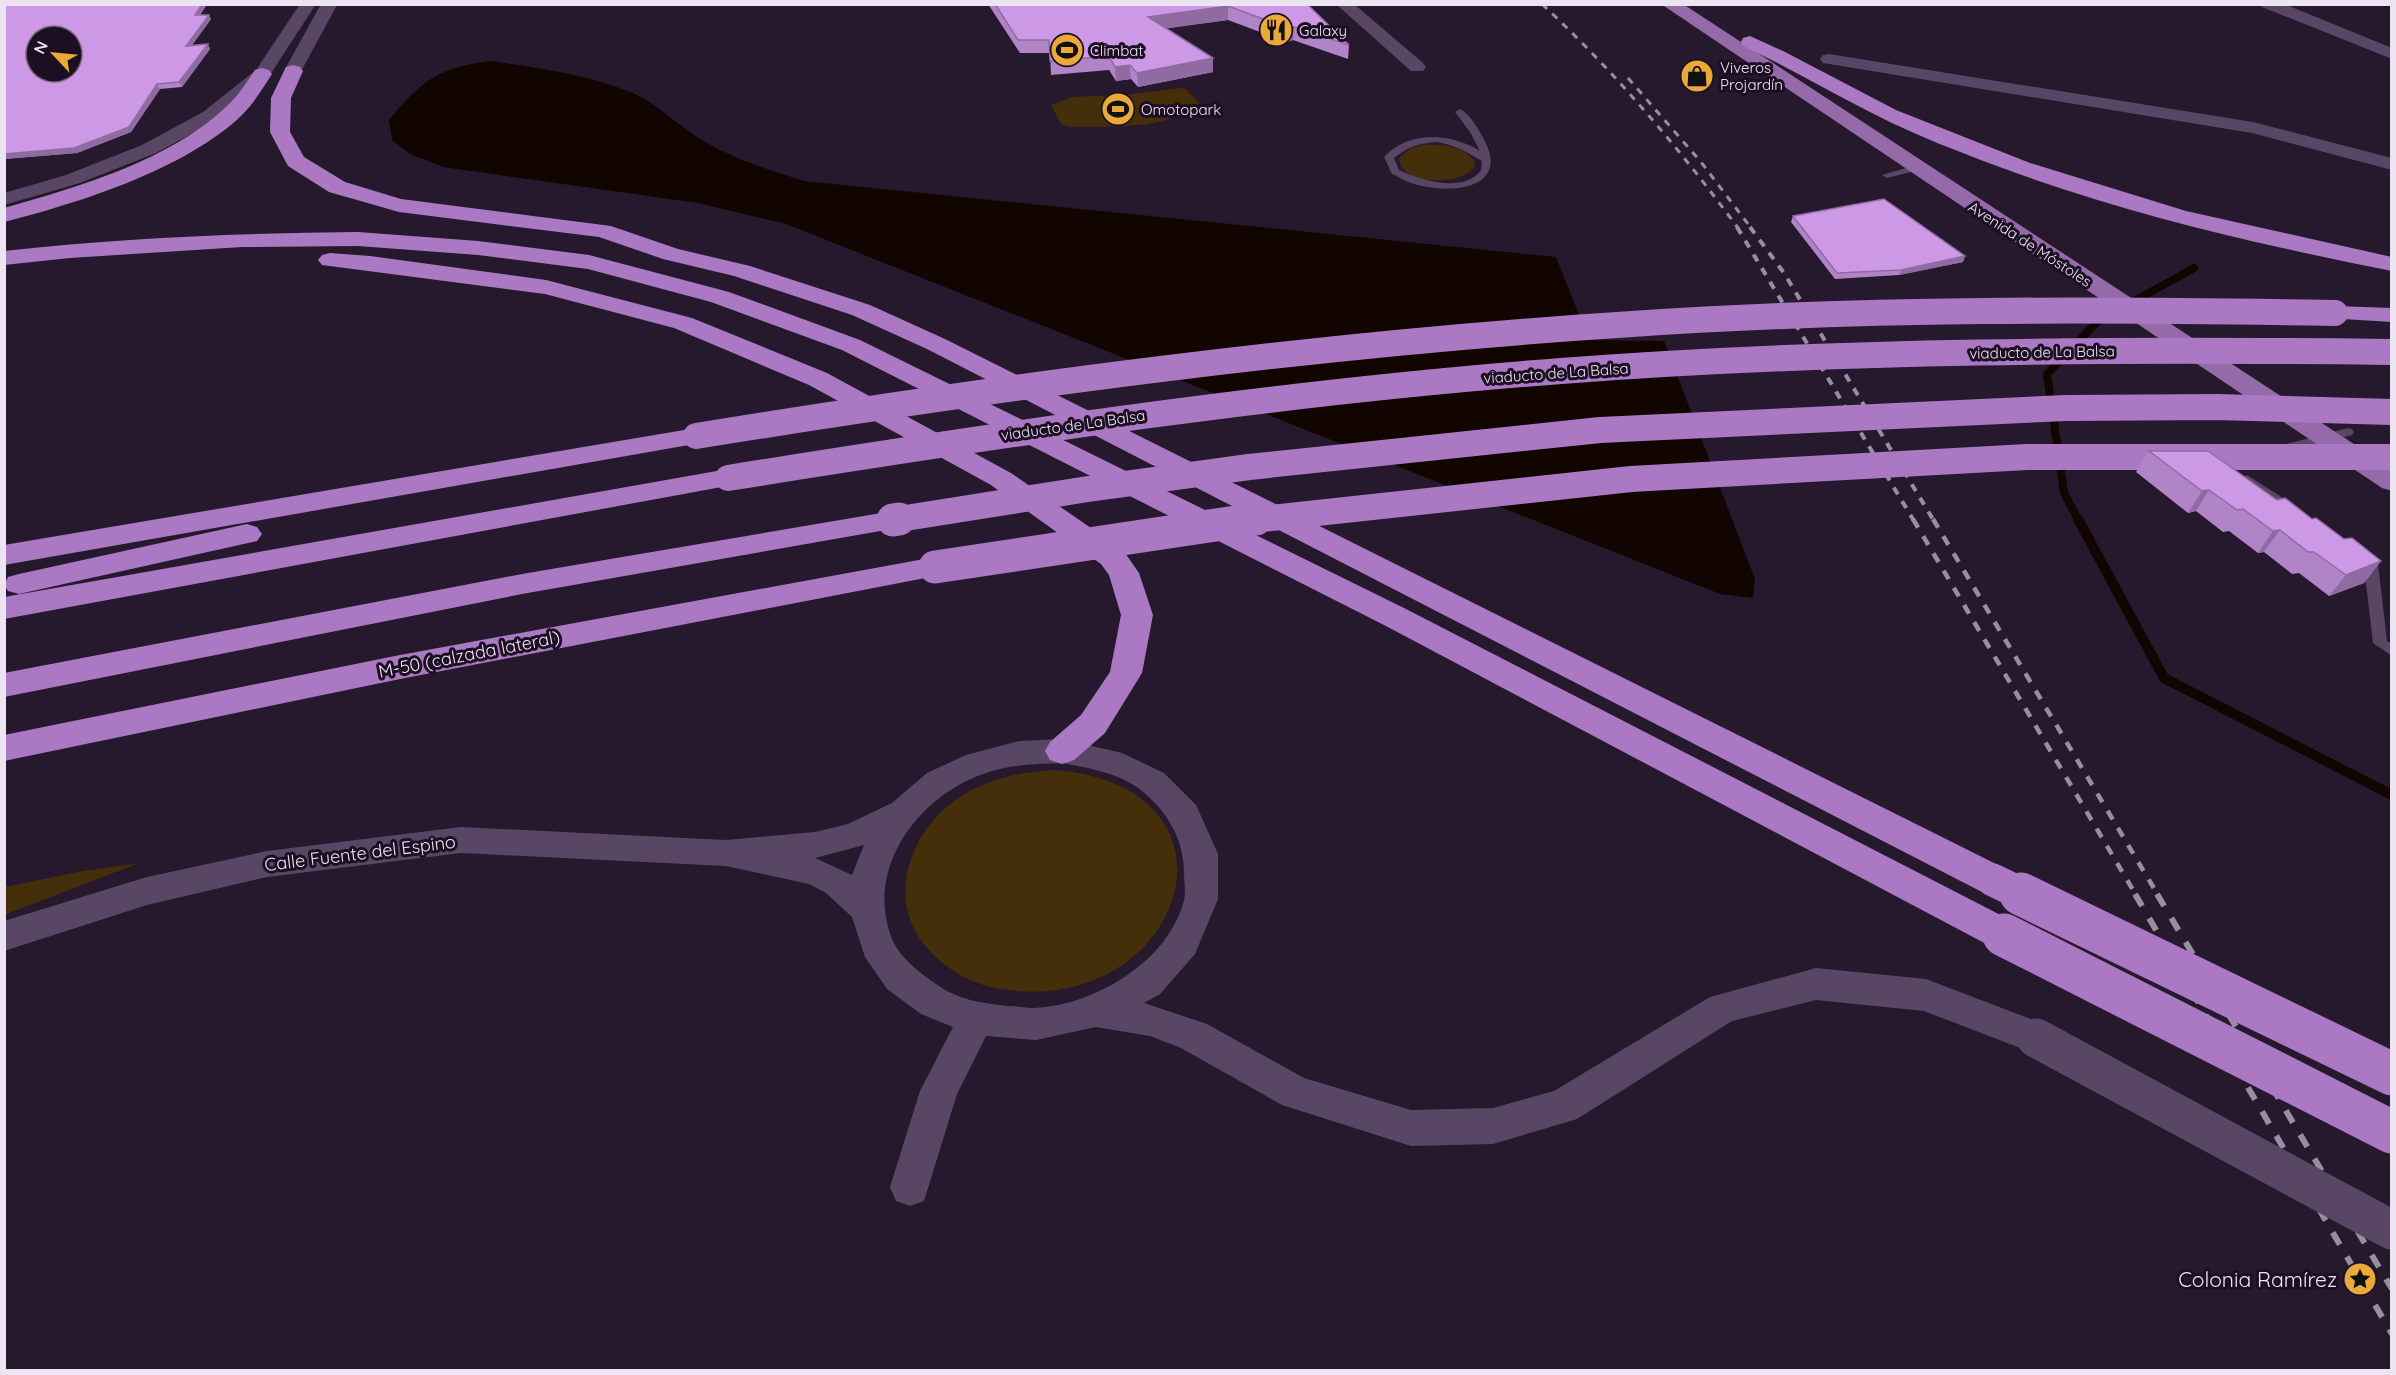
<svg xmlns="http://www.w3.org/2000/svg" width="2396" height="1375" viewBox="0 0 2396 1375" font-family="Quicksand,sans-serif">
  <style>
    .green { fill: #452f0a }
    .water { fill: #120500 }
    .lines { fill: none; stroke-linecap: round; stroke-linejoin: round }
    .stream-far1 { stroke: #120500; stroke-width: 8 }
    .stream { stroke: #120500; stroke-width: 10 }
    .lane { fill: #594664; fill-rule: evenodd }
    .street { fill: #594664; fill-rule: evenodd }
    .primary { fill: #946aa9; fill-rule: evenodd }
    .highway { fill: #ab79c4; fill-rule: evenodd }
    .rail-far3 { stroke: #998e9f; stroke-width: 3; stroke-dasharray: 7 7; stroke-linecap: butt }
    .rail-far2 { stroke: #998e9f; stroke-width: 4; stroke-dasharray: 8 8; stroke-linecap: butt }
    .rail-far1 { stroke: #998e9f; stroke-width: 4.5; stroke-dasharray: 10 10; stroke-linecap: butt }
    .rail { stroke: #998e9f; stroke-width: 6; stroke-dasharray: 14 14; stroke-linecap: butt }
    .street-bridge { stroke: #594664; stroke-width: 39 }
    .highway-bridge-far2 { stroke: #ab79c4; stroke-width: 26 }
    .highway-bridge-far1 { stroke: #ab79c4; stroke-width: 33 }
    .highway-bridge { stroke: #ab79c4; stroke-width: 43 }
    .wall { fill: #b084c7 }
    .shaded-wall { fill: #906ba2 }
    .building { fill: #cd99e7; stroke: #906ba2; stroke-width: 1.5; fill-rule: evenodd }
    .labels { text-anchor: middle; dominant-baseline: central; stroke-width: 6; stroke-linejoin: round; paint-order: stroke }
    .far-poi-label { font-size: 15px; fill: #ede4f2; stroke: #1d0f23; text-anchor: start }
    .far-street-label { font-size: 15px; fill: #ede4f2; stroke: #1d0f23 }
    .street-label { font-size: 18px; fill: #ede4f2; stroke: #1d0f23 }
    .near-poi-label { font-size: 21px; fill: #ede4f2; stroke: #1d0f23; text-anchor: end }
  </style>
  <rect width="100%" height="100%" fill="#26192d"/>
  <g class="green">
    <path d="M1180 88 1186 89 1199 103 1184 107V111C1160 130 1101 126 1070 127L1061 124 1051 105 1072 97 1125 95Z"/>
    <path d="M1422 145C1441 144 1460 145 1474 160L1475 166C1463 187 1399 185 1399 158L1411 148Z"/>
    <path d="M1055 770C1260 787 1183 1019 1001 989 974 985 948 971 930 951 883 903 909 830 960 797 989 778 1022 772 1055 770Z"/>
    <path d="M139 863 9 913 5 915V887L83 871Z"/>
  </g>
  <path class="water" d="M489 61C537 67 588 75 633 93 658 104 678 126 702 140 734 159 769 170 804 181L1556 257 1589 340 1664 341 1755 579 1753 598 1720 594 786 224 698 203 443 167 410 154 392 140 389 120C421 81 438 68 489 61Z"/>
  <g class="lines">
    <g class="stream-far1">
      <path d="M2129 304 2194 268"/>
      <path d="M2079 521 2064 493 2047 374 2097 322 2107 316"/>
    </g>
    <path class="stream" d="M2078 519 2164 678 2392 795"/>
    <g class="lane">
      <path d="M1460 109C1469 113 1476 126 1481 134 1512 185 1462 194 1422 186 1411 184 1402 179 1392 174L1384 157C1410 130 1450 133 1480 151L1470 132 1455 112ZM1437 142C1454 145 1467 152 1482 161L1481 170C1464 194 1420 180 1399 170L1394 158C1408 147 1419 143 1437 142Z"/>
      <path d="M1916 165 1921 168 1919 170 1887 178 1882 175Z"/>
      <path d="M2348 428 2352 429 2354 432 2352 435 2278 454 2272 450 2274 447Z"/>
      <path d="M2247 475 2299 508 2301 511 2299 514H2289L2242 482 2241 479Z"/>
      <path d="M2363 554 2378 564 2387 641 2392 644V656L2373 643 2364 566 2356 559Z"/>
    </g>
    <g class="street">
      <path d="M300 4H316L268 78 217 120 156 153 80 183 4 205V193L66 175 142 145 203 112 256 70Z"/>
      <path d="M321 4 337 5 299 75H287L284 71Z"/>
      <path d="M1336 4H1354L1423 63 1426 67 1423 71H1411Z"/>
      <path d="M2260 4H2284L2392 48V59L2262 7Z"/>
      <path d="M1829 54 2253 122 2392 158V170L2252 133 1823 63 1820 59 1823 55Z"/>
      <path d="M1062 739 1122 753 1164 773 1196 805 1218 854V899L1195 954 1160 994 1144 1003 1207 1024 1304 1078 1411 1110 1493 1108 1554 1091 1710 997 1816 968 1926 979 2049 1026 2055 1038 2049 1050 2036 1054 1924 1011 1816 1000 1732 1021 1577 1119 1493 1144 1411 1146 1282 1105 1181 1048 1150 1036 1096 1027 1036 1040 986 1036 957 1094 924 1201 910 1206 896 1201 890 1187 920 1091 953 1027 921 1014 887 989 865 957 852 917 826 893 809 884 726 866 461 853 267 877 147 905 4 951V921L147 877 267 851 461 827 726 840 815 832 848 824 892 803 927 773 966 755 1019 741ZM1062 763C1089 768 1120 773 1142 791 1168 812 1184 840 1184 873 1184 881 1186 892 1184 900 1169 961 1095 1005 1035 1008 1026 1008 1017 1006 1008 1006 981 1003 958 1000 936 984 919 972 900 958 892 939 864 868 919 795 986 773 1011 764 1036 764 1062 763ZM864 845 852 875 815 858Z"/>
    </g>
    <path class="primary" d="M1661 4H1683L2392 469V491L2382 488Z"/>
    <g class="highway">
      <path d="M1750 36 1785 52 1896 110 2030 163 2186 211 2392 257V271C2246 242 2101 208 1963 153 1931 141 1899 127 1868 111 1826 90 1786 66 1743 46L1741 42 1743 38Z"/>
      <path d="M293 65 300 67 303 71 291 98 290 132 304 157 345 182 401 199 611 226 678 249 750 266 870 305 945 339 2006 869 2012 880 2006 891 1993 895 1980 891 927 349 852 315 734 276 663 259 599 237 399 212 329 192 288 166 270 132 271 98 286 67Z"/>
      <path d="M262 68 269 70 272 74C263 88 254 103 242 115 186 169 79 203 4 222V208C78 187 171 160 227 106 238 96 247 82 255 70Z"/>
      <path d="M358 232 478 241 589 255 729 292 860 340 1406 609 2018 924 2023 935 2018 946 2004 951 1990 946 1384 625 842 350 711 302 588 269 478 255 358 246 242 247 70 258 4 265V251C122 238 240 233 358 232Z"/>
      <path d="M330 253 370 256 546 280 692 318 827 373 1011 473 1123 550 1139 573 1153 615 1142 673 1105 733 1074 760 1062 764 1050 760 1045 751 1050 742 1081 715 1110 672 1121 615 1109 575 1101 564 991 485 809 385 674 328 545 294 322 265 318 260 322 255Z"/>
      <path d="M2335 306 2392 308V322L2326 318 2323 313 2326 308Z"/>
      <path d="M696 428 706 430 710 436 706 442 4 565V545Z"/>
      <path d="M728 469 738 472 742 478 738 484 4 619V597Z"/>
      <path d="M893 511 903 513 908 520 903 527 522 594 4 697V673L522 574Z"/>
      <path d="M247 524 257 527 262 534 257 541 19 594 8 591 4 585 8 577 19 574Z"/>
      <path d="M935 557 946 560 950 567 946 574 400 679 4 761V735L400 655Z"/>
    </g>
    <g class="rail-far3">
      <path d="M1542 4C1615 72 1679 148 1738 228"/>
      <path d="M1628 78 1701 162 1751 228"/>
    </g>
    <g class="rail-far2">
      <path d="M1737 227 1914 521"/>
      <path d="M1750 227 1784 273 1934 521"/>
    </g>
    <g class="rail-far1">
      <path d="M1913 519 2136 895"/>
      <path d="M1933 519 2158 895"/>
    </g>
    <g class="rail">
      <path d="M2135 894 2392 1334"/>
      <path d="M2157 894 2392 1289"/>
    </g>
    <path class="street-bridge" d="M2036 1038 2392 1230"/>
    <g class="highway-bridge-far2">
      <path d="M696 436C1007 386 1318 344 1632 324 1866 308 2101 309 2335 313"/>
      <path d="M728 478C1004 434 1282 392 1561 371 1838 350 2115 349 2392 352"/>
      <path d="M893 520 1088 489 1249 467 1600 430 2066 408 2217 407 2392 412"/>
      <path d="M1244 521 1631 479 2027 457H2392"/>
    </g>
    <g class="highway-bridge-far1">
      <path d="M893 520 899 519"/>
      <path d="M935 567 1256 519"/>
      <path d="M1993 880 2024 895"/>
    </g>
    <g class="highway-bridge">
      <path d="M2021 894 2392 1074"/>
      <path d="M2004 935 2392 1132"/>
    </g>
  </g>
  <g class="wall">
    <path d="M15 4H207L200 15 211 19 192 45 210 49 182 87 160 89 131 132 77 153 4 159V5Z"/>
    <path d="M988 4H1307L1349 45 1348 59 1293 40 1287 42 1228 20 1166 28 1213 58V72L1138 87 1131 79 1116 81 1109 70 1051 75 1050 53H1020Z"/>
    <path d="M1793 216 1965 256 1963 262 1899 275 1835 279 1791 222Z"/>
    <path d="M2149 451 2277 500 2312 519 2381 561 2364 583 2329 596 2299 573 2292 574 2264 552 2258 553 2229 531 2223 532 2196 511 2188 513 2136 472Z"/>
  </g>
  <g class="shaded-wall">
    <path d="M202 4H207L197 20 195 15Z"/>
    <path d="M1228 6V20L1149 31 1148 17Z"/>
    <path d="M209 15 211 19 188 51 186 46Z"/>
    <path d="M1294 27 1293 40 1287 42 1288 28Z"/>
    <path d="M208 44 210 49 182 87 179 82Z"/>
    <path d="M1213 58V72L1138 87 1137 73Z"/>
    <path d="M1130 65 1131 79 1116 81 1115 67Z"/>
    <path d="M157 84 160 89 131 132 77 153 4 159V154Z"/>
    <path d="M1965 256 1963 262 1899 275 1901 270Z"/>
    <path d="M2209 490 2196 511 2188 513 2202 491Z"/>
    <path d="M2280 530 2264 552 2258 553 2273 531Z"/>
    <path d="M2381 561 2364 583 2329 596 2346 575Z"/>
  </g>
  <g class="building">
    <path d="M15 4H202L195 15H209L186 46 208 44 179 82 157 84 129 127 74 148 4 154V5ZM36 36H72V72H36Z"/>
    <path d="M995 4H1307L1349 45 1294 27 1288 28 1228 6 1148 17 1213 58 1137 73 1130 65 1115 67 1109 56 1050 61 1049 40H1018Z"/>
    <path d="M1884 199 1965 256 1901 270 1837 273 1793 216Z"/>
    <path d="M2149 451H2208L2277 500 2285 498 2312 519 2316 518 2344 539 2352 538 2381 561 2346 575 2314 552H2308L2280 530 2273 531 2243 509 2237 510 2209 490 2202 491Z"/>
  </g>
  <defs>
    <g id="restaurant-disc" transform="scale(1.725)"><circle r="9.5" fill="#eaaa39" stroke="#1d0f23"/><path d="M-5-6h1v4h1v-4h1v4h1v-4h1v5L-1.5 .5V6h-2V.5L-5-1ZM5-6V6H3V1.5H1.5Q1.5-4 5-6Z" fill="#111"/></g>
    <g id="stadium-disc" transform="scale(1.725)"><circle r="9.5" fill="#eaaa39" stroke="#1d0f23"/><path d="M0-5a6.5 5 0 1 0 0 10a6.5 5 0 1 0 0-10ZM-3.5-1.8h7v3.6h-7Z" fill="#111"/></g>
    <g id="shop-disc" transform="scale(1.725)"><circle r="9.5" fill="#eaaa39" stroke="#1d0f23"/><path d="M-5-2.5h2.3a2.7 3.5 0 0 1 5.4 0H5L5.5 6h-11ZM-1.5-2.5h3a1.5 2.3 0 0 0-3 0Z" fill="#111"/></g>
    <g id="sight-disc" transform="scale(1.725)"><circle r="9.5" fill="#eaaa39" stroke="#1d0f23"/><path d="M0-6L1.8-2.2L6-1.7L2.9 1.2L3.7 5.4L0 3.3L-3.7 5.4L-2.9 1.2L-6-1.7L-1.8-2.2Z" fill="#111"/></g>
  </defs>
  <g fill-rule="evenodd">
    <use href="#restaurant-disc" x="1276" y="30"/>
    <use href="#stadium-disc" x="1067" y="50"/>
    <use href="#shop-disc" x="1697" y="76"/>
    <use href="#stadium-disc" x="1118" y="109"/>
    <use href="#sight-disc" x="2360" y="1279"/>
  </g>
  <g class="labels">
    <g class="far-poi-label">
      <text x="1299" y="30">Galaxy</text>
      <text x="1090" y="50">Climbat</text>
      <text x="1720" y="67">Viveros<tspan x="1720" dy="17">Projardín</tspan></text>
      <text x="1141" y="109">Omotopark</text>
    </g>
    <g class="far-street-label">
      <text transform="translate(2030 244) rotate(33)">Avenida de Móstoles</text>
      <text transform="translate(2042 352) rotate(-1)">viaducto de La Balsa</text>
      <text transform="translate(1556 373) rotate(-4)">viaducto de La Balsa</text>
      <text transform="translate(1073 425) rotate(-8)">viaducto de La Balsa</text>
    </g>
    <g class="street-label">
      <text transform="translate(469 654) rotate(-11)">M-50 (calzada lateral)</text>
      <text transform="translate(360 853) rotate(-7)">Calle Fuente del Espino</text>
    </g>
    <g class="near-poi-label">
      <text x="2337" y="1279">Colonia Ramírez</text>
    </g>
  </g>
  <rect width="2396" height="1375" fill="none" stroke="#ede4f2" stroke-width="12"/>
  <g transform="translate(54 54) rotate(296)"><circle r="28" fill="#1d0f23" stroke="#706476" stroke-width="1.5"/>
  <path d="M0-4.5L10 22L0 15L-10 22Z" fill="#eaaa39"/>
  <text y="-9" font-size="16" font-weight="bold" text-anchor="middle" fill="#ede4f2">N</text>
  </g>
</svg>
